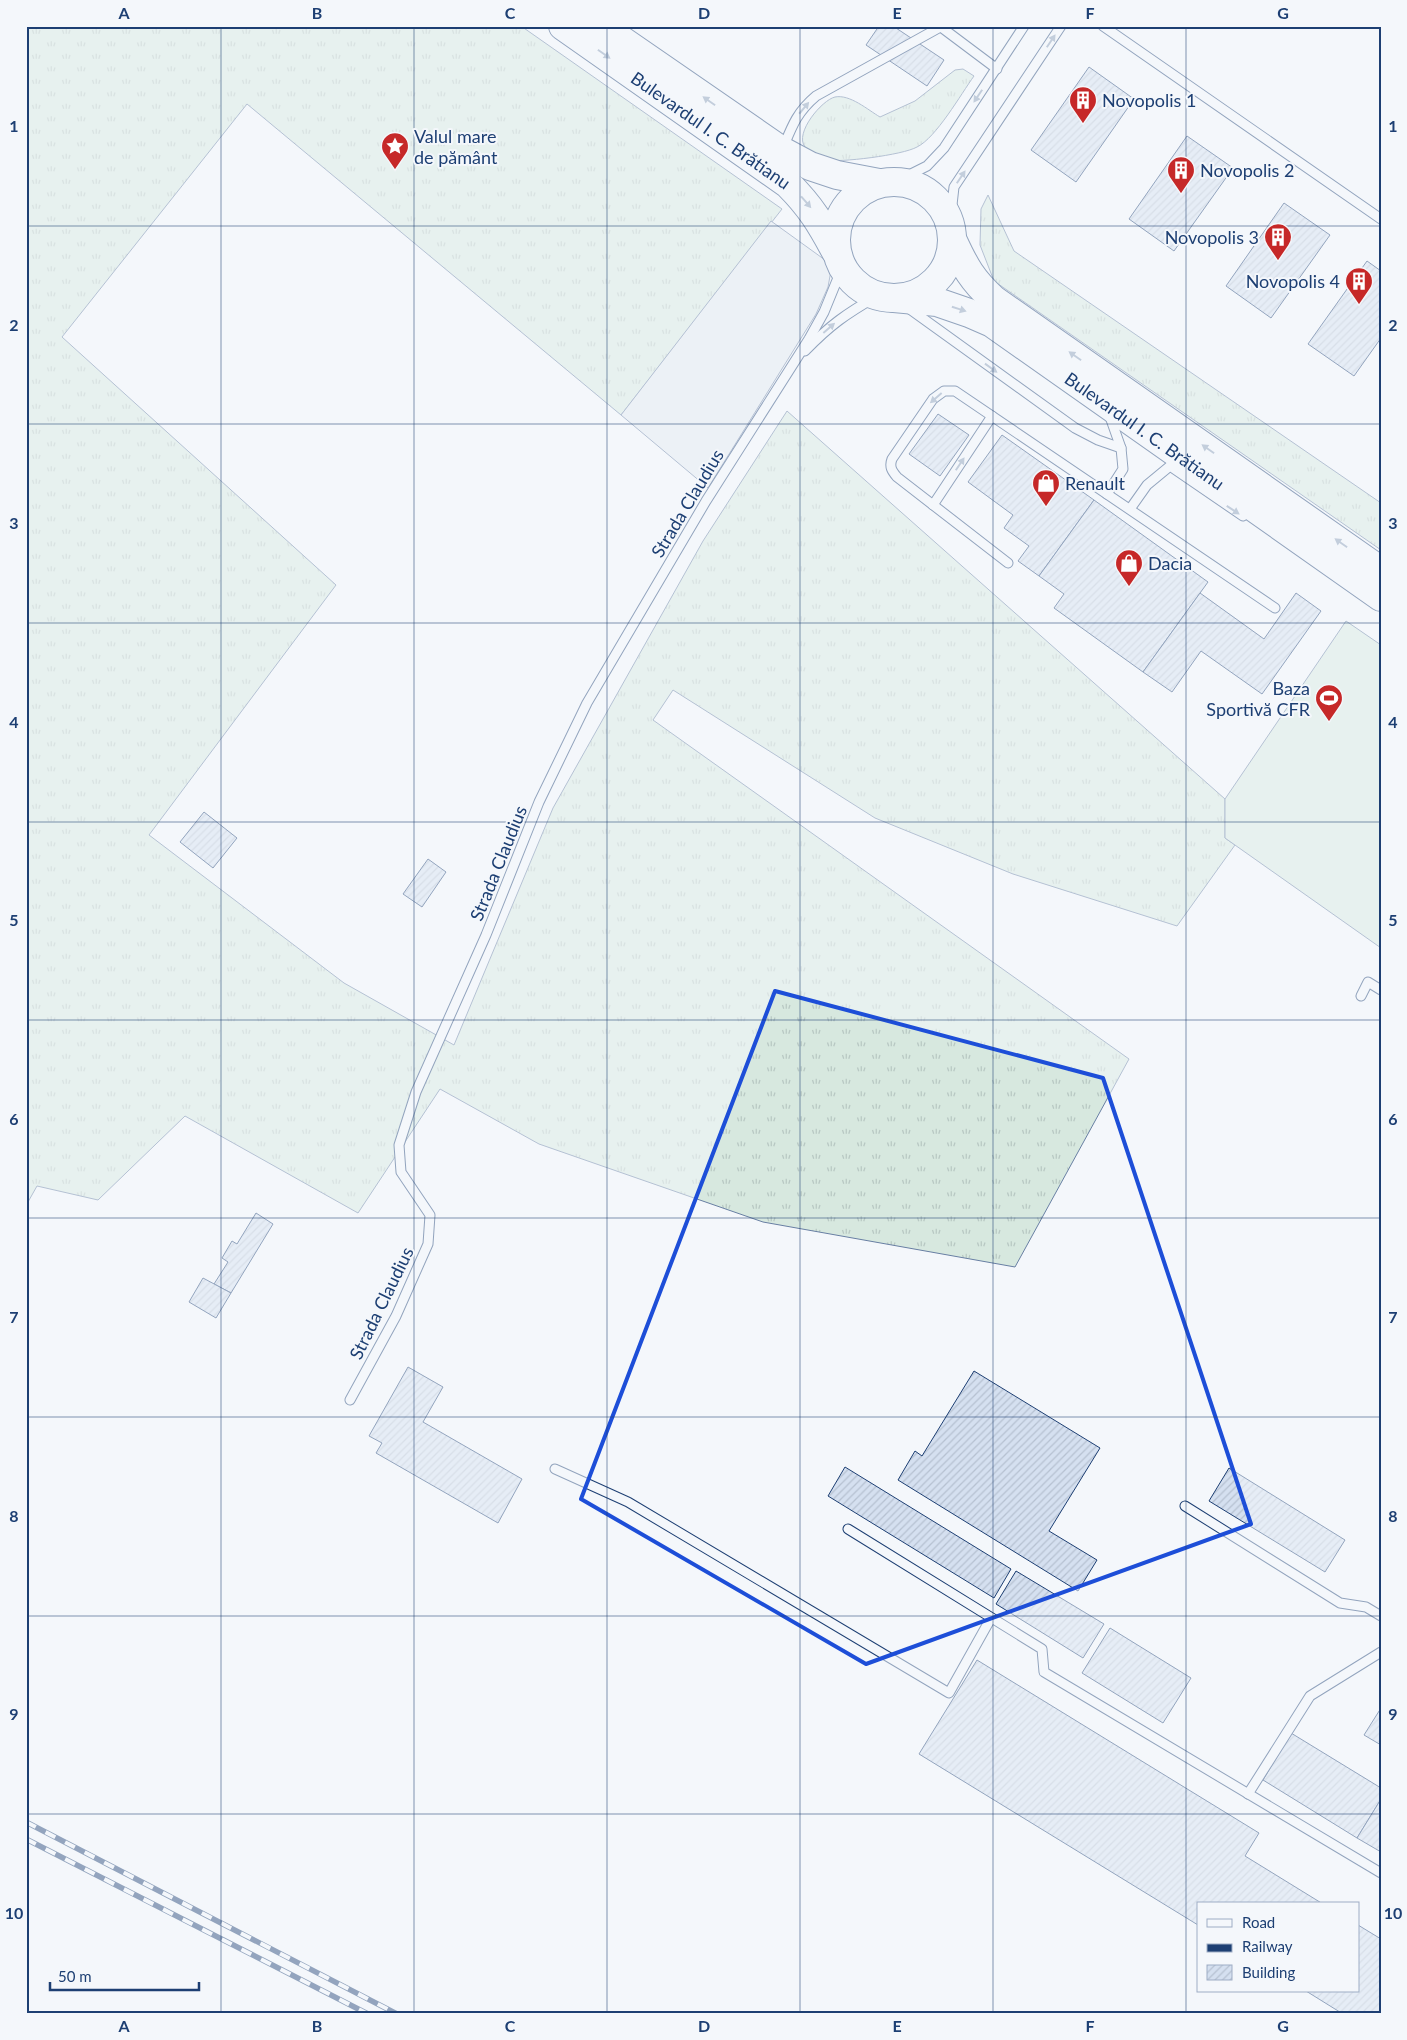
<svg xmlns="http://www.w3.org/2000/svg" width="1407" height="2040" viewBox="0 0 1407 2040" font-family="Lato,sans-serif">
  <style>
    .grass { fill: url(#grass-tufts); stroke: #687fa3 }
    .pitch { fill: #d7e8df; stroke: #687fa3 }
    .parking { fill: #e3e8f0; stroke: #687fa3 }
    .building { fill: url(#building-hatch); stroke: #1d3f73 }
    .lines { fill: none; stroke-linecap: round; stroke-linejoin: round }
    .service-casing { stroke: #1d3f73; stroke-width: 11 }
    .primary-casing { stroke: #1d3f73; stroke-width: 30 }
    .service { stroke: #f4f7fb; stroke-width: 9 }
    .primary { stroke: #f4f7fb; stroke-width: 28 }
    .rail-casing { stroke: #1d3f73; stroke-width: 5.5 }
    .rail { stroke: #f4f7fb; stroke-width: 4; stroke-dasharray: 11; stroke-linecap: butt }
    .oneway { fill: #889bb7 }
    .marked { fill: none; stroke: #1d4ed8; stroke-width: 4; stroke-linejoin: round }
    .grid { fill: none; stroke: #1d3f73; stroke-width: 1; stroke-opacity: 0.55 }
    .labels { text-anchor: middle; dominant-baseline: central; stroke-width: 4; stroke-linejoin: round; paint-order: stroke }
    .poi-label { font-size: 18px; fill: #1d3f73; stroke: #f4f7fb; text-anchor: start }
    .street-label { font-size: 18px; fill: #1d3f73; stroke: #f4f7fb }
    .neatline { fill: none; stroke: #1d3f73; stroke-width: 2 }
    .grid-label { font-size: 16px; text-anchor: middle; font-weight: bold; fill: #1d3f73 }
  </style>
  <defs>
    <pattern id="grass-tufts" width="24" height="20" patternUnits="userSpaceOnUse" patternTransform="scale(1.25)"><rect width="24" height="20" fill="#d7e8df"/><path d="M3 7l-1-3M5 7V3M7 7l1-3M15 17l-1-3M17 17v-4M19 17l1-3" fill="none" stroke="#b8c8c3"/></pattern>
    <pattern id="building-hatch" width="6" height="6" patternUnits="userSpaceOnUse" patternTransform="scale(1.25)"><rect width="6" height="6" fill="#d5e0f0"/><path d="M-1 1l2-2M0 6l6-6M5 7l2-2" fill="none" stroke="#b6c1d1"/></pattern>
  </defs>
  <rect width="100%" height="100%" fill="#f4f7fb"/>
  <g class="grass">
    <path d="M26 26H521L782 209 621 415 247 104 62 337 336 585 149 835 344 983 454 1045 553 808 703 541 787 411 1225 799V838L1235 845 1177 926 1013 874 875 818 673 690 653 720 1129 1059 1015 1267 763 1222 539 1144 440 1089 358 1213 185 1116 98 1200 37 1186 28 1202 26 1201Z"/>
    <path d="M963 69 974 76C961 94 936 138 917 147 903 155 840 163 823 160 818 159 808 151 805 147 794 133 822 100 835 97 850 94 868 110 880 117L915 101 955 70Z"/>
    <path d="M988 195 1014 251 1381 503V550L994 281 980 245 981 209Z"/>
  </g>
  <path class="pitch" d="M1346 621 1381 645V948L1225 838V799Z"/>
  <path class="parking" d="M771 221 832 265 828 287 816 314 708 488 621 415Z"/>
  <g class="building">
    <path d="M879 26H893L944 60 927 86 866 45Z"/>
    <path d="M1089 67 1134 99 1076 182 1031 150Z"/>
    <path d="M1187 136 1233 168 1174 251 1129 219Z"/>
    <path d="M1284 203 1330 235 1271 318 1226 286Z"/>
    <path d="M1367 261 1381 271V338L1354 376 1308 344Z"/>
    <path d="M938 414 969 435 940 476 909 454Z"/>
    <path d="M1002 435 1094 500 1039 576 1018 561 1029 546 1004 528 1013 515 968 482Z"/>
    <path d="M1094 500 1208 582 1143 672 1054 608 1064 594 1039 576Z"/>
    <path d="M1200 593 1264 639 1296 593 1321 611 1262 694 1201 651 1172 692 1143 672Z"/>
    <path d="M204 812 237 838 213 868 180 842Z"/>
    <path d="M428 859 446 872 422 907 403 894Z"/>
    <path d="M256 1213 273 1224 231 1293 214 1284 228 1262 222 1258 232 1241 237 1244Z"/>
    <path d="M203 1278 231 1293 216 1318 189 1302Z"/>
    <path d="M408 1367 443 1387 423 1422 522 1479 498 1523 376 1453 382 1443 369 1436Z"/>
    <path d="M974 1371 1100 1448 1049 1531 1097 1560 1078 1591 898 1480 915 1451 922 1456Z"/>
    <path d="M845 1467 1011 1569 994 1598 828 1496Z"/>
    <path d="M1229 1468 1345 1540 1325 1572 1209 1501Z"/>
    <path d="M1016 1571 1104 1624 1083 1658 996 1604Z"/>
    <path d="M1110 1628 1191 1678 1163 1723 1082 1673Z"/>
    <path d="M977 1660 1259 1833 1245 1856 1323 1904H1198V1925L919 1754Z"/>
    <path d="M1381 1708V1745L1364 1735Z"/>
    <path d="M1291 1733 1381 1788V1799L1357 1838 1263 1780Z"/>
    <path d="M1381 1799V1852L1357 1838Z"/>
    <path d="M1358 1925 1381 1939V2014H1343L1306 1991H1358Z"/>
  </g>
  <g class="lines">
    <g class="service-casing">
      <g id="service">
        <path d="M1103 26 1381 219"/>
        <path d="M941 27 997 69"/>
        <path d="M783 148C792 126 797 112 816 96L942 26"/>
        <path d="M897 181 927 166 944 148 1024 26"/>
        <path d="M950 223 954 187 1061 26"/>
        <path d="M907 307 1075 428 1098 440 1121 448"/>
        <path d="M805 351C830 325 846 314 877 296"/>
        <path d="M1107 494 1123 469 1121 448 1109 414"/>
        <path d="M933 505 992 416"/>
        <path d="M1130 509 1147 485 1170 466 1243 516"/>
        <path d="M1008 563 897 477C892 471 889 467 892 459L933 399 944 391H955L1275 608"/>
        <path d="M1361 996 1368 982 1381 990"/>
        <path d="M350 1400 396 1316 428 1244 430 1215 401 1172 399 1145 416 1092 486 935 539 802 587 703 706 501 809 339 824 312 842 268"/>
        <path d="M555 1469 628 1502 949 1693 991 1618"/>
        <path d="M1185 1506 1340 1603 1366 1607 1381 1616"/>
        <path d="M848 1529 1042 1649 1044 1672 1381 1873"/>
        <path d="M1248 1794 1310 1696 1381 1652"/>
      </g>
    </g>
    <g class="primary-casing">
      <g id="primary">
        <path id="s1" d="M563 26 788 184C811 207 821 224 836 252"/>
        <path d="M601 26 782 151 810 166 837 175 879 183"/>
        <circle cx="894" cy="240" r="58"/>
        <path d="M953 241C965 267 972 280 994 300L1381 571"/>
        <path id="s2" d="M894 298 937 302 969 313 992 323 1381 597"/>
      </g>
    </g>
    <use href="#service" class="service"/>
    <use href="#primary" class="primary"/>
    <g class="rail-casing">
      <g id="rail">
        <path d="M26 1822 397 2014"/>
        <path d="M26 1839 368 2014"/>
      </g>
    </g>
    <use href="#rail" class="rail"/>
  </g>
  <defs><path id="oneway-solid" d="M-6-.8H1V-3.2L6.5 0L1 3.2V.8H-6Z" transform="scale(1.25)"/></defs>
  <g class="oneway">
    <use href="#oneway-solid" transform="translate(1051 41) rotate(-56)"/>
    <use href="#oneway-solid" transform="translate(604 54) rotate(35)"/>
    <use href="#oneway-solid" transform="translate(978 96) rotate(124)"/>
    <use href="#oneway-solid" transform="translate(709 101) rotate(-145)"/>
    <use href="#oneway-solid" transform="translate(804 108) rotate(-50)"/>
    <use href="#oneway-solid" transform="translate(961 177) rotate(-56)"/>
    <use href="#oneway-solid" transform="translate(806 202) rotate(49)"/>
    <use href="#oneway-solid" transform="translate(959 309) rotate(18)"/>
    <use href="#oneway-solid" transform="translate(829 328) rotate(-41)"/>
    <use href="#oneway-solid" transform="translate(1075 356) rotate(-145)"/>
    <use href="#oneway-solid" transform="translate(991 368) rotate(36)"/>
    <use href="#oneway-solid" transform="translate(936 398) rotate(139)"/>
    <use href="#oneway-solid" transform="translate(1208 449) rotate(-145)"/>
    <use href="#oneway-solid" transform="translate(960 464) rotate(-56)"/>
    <use href="#oneway-solid" transform="translate(1233 510) rotate(33)"/>
    <use href="#oneway-solid" transform="translate(1341 543) rotate(-145)"/>
  </g>
  <path d="M0 0H1407V2040H0ZM775 991 1103 1078 1251 1524 866 1664 581 1499Z" fill="#f4f7fb" fill-opacity=".55" fill-rule="evenodd"/>
  <path class="marked" d="M775 991 1103 1078 1251 1524 866 1664 581 1499Z"/>
  <path class="grid" d="M221 26V2014M414 26V2014M607 26V2014M800 26V2014M993 26V2014M1186 26V2014M26 226H1381M26 424H1381M26 623H1381M26 822H1381M26 1020H1381M26 1218H1381M26 1417H1381M26 1616H1381M26 1814H1381"/>
  <defs>
    <g id="building-pin" transform="scale(1.4375)"><path d="M0 17L-7.5 6A9.5 9.5 0 1 1 7.5 6Z" fill="#c62828" stroke="#f4f7fb"/><path d="M-4-6H4V6H1V3H-1V6H-4ZM-2.5-4.3h1.7v1.8h-1.7ZM.8-4.3h1.7v1.8H.8ZM-2.5-1h1.7V.8h-1.7ZM.8-1h1.7V.8H.8Z" fill="#fff"/></g>
    <g id="sight-pin" transform="scale(1.4375)"><path d="M0 17L-7.5 6A9.5 9.5 0 1 1 7.5 6Z" fill="#c62828" stroke="#f4f7fb"/><path d="M0-6L1.8-2.2L6-1.7L2.9 1.2L3.7 5.4L0 3.3L-3.7 5.4L-2.9 1.2L-6-1.7L-1.8-2.2Z" fill="#fff"/></g>
    <g id="shop-pin" transform="scale(1.4375)"><path d="M0 17L-7.5 6A9.5 9.5 0 1 1 7.5 6Z" fill="#c62828" stroke="#f4f7fb"/><path d="M-5-2.5h2.3a2.7 3.5 0 0 1 5.4 0H5L5.5 6h-11ZM-1.5-2.5h3a1.5 2.3 0 0 0-3 0Z" fill="#fff"/></g>
    <g id="stadium-pin" transform="scale(1.4375)"><path d="M0 17L-7.5 6A9.5 9.5 0 1 1 7.5 6Z" fill="#c62828" stroke="#f4f7fb"/><path d="M0-5a6.5 5 0 1 0 0 10a6.5 5 0 1 0 0-10ZM-3.5-1.8h7v3.6h-7Z" fill="#fff"/></g>
  </defs>
  <g fill-rule="evenodd">
    <use href="#building-pin" x="1083" y="100"/>
    <use href="#sight-pin" x="395" y="146"/>
    <use href="#building-pin" x="1181" y="170"/>
    <use href="#building-pin" x="1278" y="237"/>
    <use href="#building-pin" x="1359" y="281"/>
    <use href="#shop-pin" x="1046" y="483"/>
    <use href="#shop-pin" x="1129" y="563"/>
    <use href="#stadium-pin" x="1329" y="698"/>
  </g>
  <g class="labels">
    <g class="poi-label">
      <text x="1102" y="100">Novopolis 1</text>
      <text x="414" y="136">Valul mare<tspan x="414" dy="21">de pământ</tspan></text>
      <text x="1200" y="170">Novopolis 2</text>
      <text x="1259" y="237" text-anchor="end">Novopolis 3</text>
      <text x="1340" y="281" text-anchor="end">Novopolis 4</text>
      <text x="1065" y="483">Renault</text>
      <text x="1148" y="563">Dacia</text>
      <text x="1310" y="688" text-anchor="end">Baza<tspan x="1310" dy="21">Sportivă CFR</tspan></text>
    </g>
    <g class="street-label">
      <text stroke="none"><textPath href="#s1" startOffset="181">Bulevardul I. C. Brătianu</textPath></text>
      <text stroke="none"><textPath href="#s2" startOffset="289">Bulevardul I. C. Brătianu</textPath></text>
      <text transform="translate(687 503) rotate(-59)">Strada Claudius</text>
      <text transform="translate(498 863) rotate(-68)">Strada Claudius</text>
      <text transform="translate(381 1303) rotate(-64)">Strada Claudius</text>
    </g>
  </g>
  <rect width="1407" height="2040" fill="none" stroke="#f4f7fb" stroke-width="55"/>
  <rect x="1197" y="1902" width="162" height="90" fill="#f4f7fb" stroke="#9eadc5"/>
  <rect x="1207" y="1919" width="25" height="8" fill="#f4f7fb" stroke="#9eadc5"/>
  <text x="1242" y="1928" font-size="15" fill="#1d3f73">Road</text>
  <rect x="1207" y="1944" width="25" height="8" fill="#1d3f73" stroke="#9eadc5"/>
  <text x="1242" y="1952" font-size="15" fill="#1d3f73">Railway</text>
  <rect x="1207" y="1965" width="25" height="15" fill="url(#building-hatch)" stroke="#9eadc5"/>
  <text x="1242" y="1978" font-size="15" fill="#1d3f73">Building</text>
  <path d="M50 1982v8h149v-8" fill="none" stroke="#1d3f73" stroke-width="2.5"/>
  <text x="58" y="1982" font-size="15" fill="#1d3f73" stroke="#f4f7fb" stroke-width="4" paint-order="stroke">50 m</text>
  <rect x="28" y="28" width="1352" height="1984" class="neatline"/>
  <g class="grid-label">
    <text x="124" y="19">A</text>
    <text x="317" y="19">B</text>
    <text x="510" y="19">C</text>
    <text x="704" y="19">D</text>
    <text x="897" y="19">E</text>
    <text x="1090" y="19">F</text>
    <text x="1283" y="19">G</text>
    <text x="14" y="132">1</text>
    <text x="1393" y="132">1</text>
    <text x="14" y="331">2</text>
    <text x="1393" y="331">2</text>
    <text x="14" y="529">3</text>
    <text x="1393" y="529">3</text>
    <text x="14" y="728">4</text>
    <text x="1393" y="728">4</text>
    <text x="14" y="926">5</text>
    <text x="1393" y="926">5</text>
    <text x="14" y="1125">6</text>
    <text x="1393" y="1125">6</text>
    <text x="14" y="1323">7</text>
    <text x="1393" y="1323">7</text>
    <text x="14" y="1522">8</text>
    <text x="1393" y="1522">8</text>
    <text x="14" y="1720">9</text>
    <text x="1393" y="1720">9</text>
    <text x="14" y="1919">10</text>
    <text x="1393" y="1919">10</text>
    <text x="124" y="2032">A</text>
    <text x="317" y="2032">B</text>
    <text x="510" y="2032">C</text>
    <text x="704" y="2032">D</text>
    <text x="897" y="2032">E</text>
    <text x="1090" y="2032">F</text>
    <text x="1283" y="2032">G</text>
  </g>
</svg>
